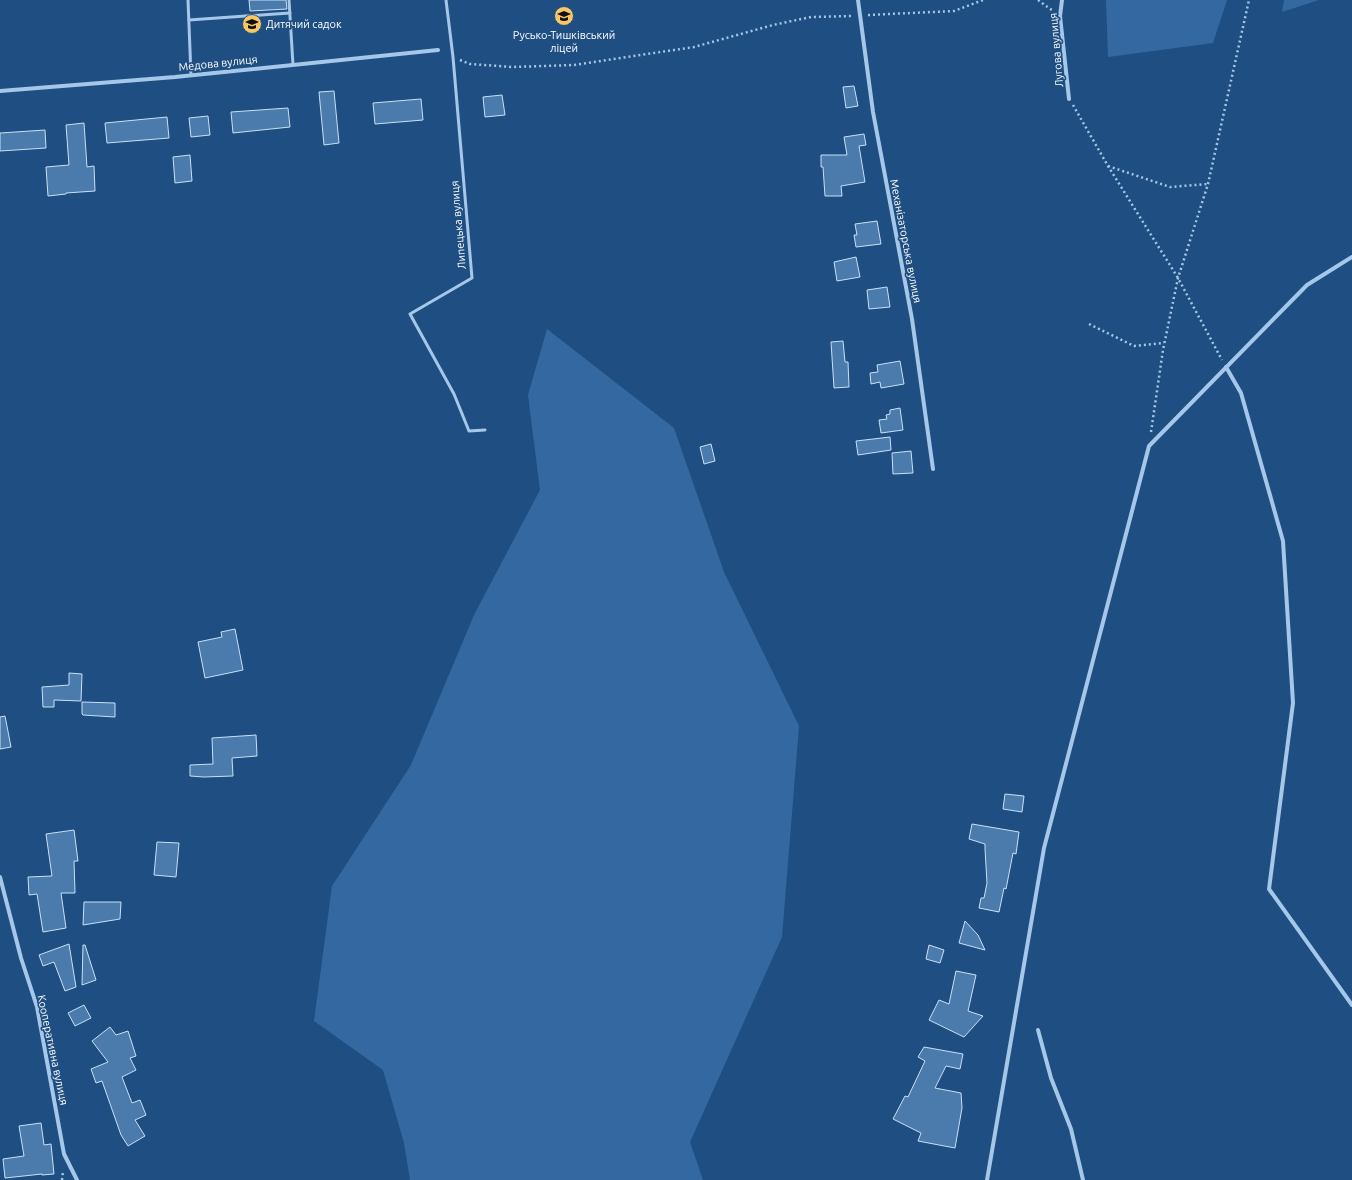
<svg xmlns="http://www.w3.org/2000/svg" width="1352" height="1180" viewBox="0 0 1352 1180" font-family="Ubuntu,sans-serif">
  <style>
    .green { fill: #3369a0 }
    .building { fill: #4b7bac; stroke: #c9e0f7 }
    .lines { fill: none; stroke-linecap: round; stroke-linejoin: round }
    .path { stroke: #a5c7e9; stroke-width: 2.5; stroke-dasharray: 2 3; stroke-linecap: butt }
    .lane { stroke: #a5c7e9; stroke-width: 3 }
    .street { stroke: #a5c7e9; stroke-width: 4 }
    .labels { text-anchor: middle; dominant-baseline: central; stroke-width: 3.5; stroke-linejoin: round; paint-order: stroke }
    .poi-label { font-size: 11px; fill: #fff; stroke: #1f4f82; text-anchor: start }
    .street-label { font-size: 11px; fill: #fff; stroke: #1f4f82 }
  </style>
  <rect width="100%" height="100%" fill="#1f4f82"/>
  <g class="green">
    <path d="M1106 0H1227L1213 43 1108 57Z"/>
    <path d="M1284 0H1319L1282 12Z"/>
    <path d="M547 329 674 428 724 572 799 726 782 937 690 1142 703 1180H410L404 1143 383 1070 314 1021 332 886 411 765 474 615 540 490 528 395Z"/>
  </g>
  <g class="building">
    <path d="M249 0H286L287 9 250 11Z"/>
    <path d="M854 86 858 106 846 108 843 87Z"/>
    <path d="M334 91 339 143 324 145 319 92Z"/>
    <path d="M502 95 505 115 485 117 483 97Z"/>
    <path d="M421 99 423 120 375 124 373 103Z"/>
    <path d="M288 108 290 127 233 133 231 112Z"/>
    <path d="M208 116 210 135 191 137 189 118Z"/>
    <path d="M167 117 169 138 107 143 105 123Z"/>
    <path d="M84 123 87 167 94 166 95 191 66 193V194L48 196 46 167 69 165 66 125Z"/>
    <path d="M45 130 46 148 0 151V133Z"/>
    <path d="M864 134 866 145 859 146 865 182 841 186 842 196H825L823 167H821V155H847L844 137Z"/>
    <path d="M190 155 192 181 175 183 173 157Z"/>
    <path d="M877 221 881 244 856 247 854 235H857L855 224Z"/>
    <path d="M856 257 860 277 837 281 834 262Z"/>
    <path d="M887 287 890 307 869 309 867 290Z"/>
    <path d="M843 341 845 362H848L849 387 834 388 831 342Z"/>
    <path d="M900 361 904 384 881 388 880 382 871 384 870 373 878 372 877 365Z"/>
    <path d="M900 408 903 430 881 433 879 420 887 419 886 415 890 414V410Z"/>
    <path d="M890 437 891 450 858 455 856 441Z"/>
    <path d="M711 444 715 461 704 464 700 447Z"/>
    <path d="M911 451 913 473 893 474 892 453Z"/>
    <path d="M235 629 243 670 205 678 198 642 222 637 221 632Z"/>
    <path d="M69 673 82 674 81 701 54 700V707H43L42 687 69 685Z"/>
    <path d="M82 702 115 703V717L83 715 82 714Z"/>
    <path d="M5 716 11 747 0 749V717Z"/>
    <path d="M256 735 257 756 232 758 233 776 204 777 190 776V765L213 764 212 738Z"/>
    <path d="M1005 794 1024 796 1022 812 1003 809Z"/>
    <path d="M972 824 1019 832 1016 854 1013 853 1006 889 1004 888 999 912 979 908 981 898H984L987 883 985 849V844L969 839Z"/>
    <path d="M74 830 78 861H74L75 893H61L66 928 43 932 37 894 29 895 28 877 52 876 46 834Z"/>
    <path d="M157 842 179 843 176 877 154 875Z"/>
    <path d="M84 902H121L120 919 83 925Z"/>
    <path d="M965 921 978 935 985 950 959 943Z"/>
    <path d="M69 944 76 987 65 991 54 962 43 966 39 955Z"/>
    <path d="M83 945H85L96 980 82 985Z"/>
    <path d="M929 945 944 950 940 963 926 959Z"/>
    <path d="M956 971 976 975 968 1011 983 1016 964 1037 929 1020 939 1000 949 1004Z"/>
    <path d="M84 1005 91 1018 75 1026 68 1013Z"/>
    <path d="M110 1027 116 1035 128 1031 136 1056 130 1058 136 1070 122 1077 132 1103 140 1100 146 1115 135 1120 145 1136 128 1146 121 1135 102 1081 96 1083 91 1069 108 1062 92 1041Z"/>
    <path d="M924 1047 963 1054 960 1069 946 1066 935 1088 961 1093 962 1108 955 1148 918 1141 921 1133 893 1119 905 1096 908 1097 925 1061 918 1057Z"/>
    <path d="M41 1123 44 1145 51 1144 54 1174 42 1175V1174L5 1178 3 1159 24 1156 19 1126Z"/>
  </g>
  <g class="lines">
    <g class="path">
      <path d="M1038 0 1053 11"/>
      <path d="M868 15 954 11 983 0"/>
      <path d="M460 60 470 64 512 67 574 65 694 47 773 25 811 17 853 16"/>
      <path d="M1073 105 1108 166 1178 278 1222 360"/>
      <path d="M1108 166 1170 187 1208 184"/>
      <path d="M1089 324 1134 346 1164 343"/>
      <path d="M1151 432 1163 350 1178 278 1208 184 1249 0"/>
      <path d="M62 1180 63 1171"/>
    </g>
    <g class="lane">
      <path d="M188 0 191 75"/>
      <path d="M289 0 293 65"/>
      <path d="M446 0 453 57 472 278 410 314 454 394 469 431 485 430"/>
      <path d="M189 20 290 13"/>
    </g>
    <g class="street">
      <path d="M858 0 873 112 912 319 933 469"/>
      <path d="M1062 0 1060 16 1069 99"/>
      <path d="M0 91 175 77 438 50"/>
      <path d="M1226 367 1241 393 1283 541 1293 703 1269 889 1352 1005"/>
      <path d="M0 877 21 958 37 1007 64 1154 77 1180"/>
      <path d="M1038 1030 1051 1078 1071 1129 1083 1180"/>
      <path d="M987 1180 1044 848 1149 446 1307 285 1352 257"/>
    </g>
  </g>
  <defs>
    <g id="school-disc" transform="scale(1)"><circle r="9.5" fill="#f7c665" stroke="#1f4f82"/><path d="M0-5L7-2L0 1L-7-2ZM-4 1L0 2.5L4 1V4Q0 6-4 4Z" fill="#111"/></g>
  </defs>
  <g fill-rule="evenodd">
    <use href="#school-disc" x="564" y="16"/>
    <use href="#school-disc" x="252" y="24"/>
  </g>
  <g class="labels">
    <g class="poi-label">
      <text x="266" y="24">Дитячий садок</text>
      <text x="564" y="35" text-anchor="middle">Русько-Тишківський<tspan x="564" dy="13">ліцей</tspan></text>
    </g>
    <g class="street-label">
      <text transform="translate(1056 50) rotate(-95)">Лугова вулиця</text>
      <text transform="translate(218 63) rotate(-6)">Медова вулиця</text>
      <text transform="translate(458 225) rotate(-95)">Липецька вулиця</text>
      <text transform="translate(906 241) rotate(79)">Механізаторська вулиця</text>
      <text transform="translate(53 1050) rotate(78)">Кооперативна вулиця</text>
    </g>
  </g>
</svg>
